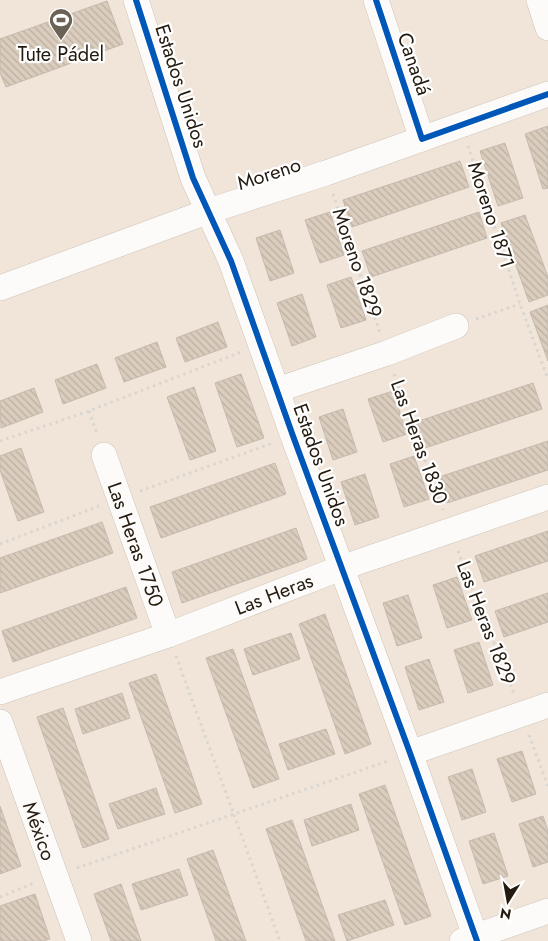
<svg xmlns="http://www.w3.org/2000/svg" width="548" height="941" viewBox="0 0 548 941" font-family="Jost,sans-serif">
  <style>
    .building { fill: url(#building-back-hatch); stroke: #c4baaf }
    .lines { fill: none; stroke-linecap: round; stroke-linejoin: round }
    .minor-casing { stroke: #cdc3b8; stroke-width: 26 }
    .path { stroke: #d9d6d2; stroke-width: 3; stroke-dasharray: 2.5 4; stroke-linecap: butt }
    .minor { stroke: #fdfbf9; stroke-width: 25 }
    .cycleway-casing { stroke: #fff; stroke-width: 9 }
    .cycleway { stroke: #0057b8; stroke-width: 6 }
    .labels { text-anchor: middle; dominant-baseline: central; stroke-width: 4.5; stroke-linejoin: round; paint-order: stroke }
    .poi-label { font-size: 20px; fill: #241b10; stroke: #fff }
    .street-label { font-size: 20px; fill: #241b10; stroke: #fff }
  </style>
  <defs>
    <pattern id="building-back-hatch" width="6" height="6" patternUnits="userSpaceOnUse" patternTransform="scale(1.25)"><rect width="6" height="6" fill="#dbcdbd"/><path d="M-1 5l2 2M0 0l6 6M5-1l2 2" fill="none" stroke="#bcafa1"/></pattern>
  </defs>
  <rect width="100%" height="100%" fill="#f0e5d8"/>
  <g class="building">
    <path d="M107 1 123 44 6 87 0 73V39Z"/>
    <path d="M548 126V188L543 189 525 134Z"/>
    <path d="M505 143 523 198 498 206 480 151Z"/>
    <path d="M460 161 469 187 352 227 343 200Z"/>
    <path d="M330 212 344 255 320 263 305 220Z"/>
    <path d="M479 212 487 238 371 277 362 251Z"/>
    <path d="M525 215 548 277V295L529 302 501 223Z"/>
    <path d="M280 230 294 273 270 281 256 238Z"/>
    <path d="M351 277 366 320 341 328 327 285Z"/>
    <path d="M302 294 316 337 292 346 277 303Z"/>
    <path d="M548 305V361L530 312Z"/>
    <path d="M218 322 227 347 185 362 176 338Z"/>
    <path d="M157 342 166 367 124 382 115 358Z"/>
    <path d="M97 364 106 388 63 404 55 380Z"/>
    <path d="M241 374 264 438 237 447 215 383Z"/>
    <path d="M533 383 542 409 425 448 416 422Z"/>
    <path d="M194 387 216 451 190 460 167 397Z"/>
    <path d="M34 388 43 412 1 428 0 401Z"/>
    <path d="M393 391 407 434 383 442 368 399Z"/>
    <path d="M343 409 357 452 333 460 319 417Z"/>
    <path d="M548 441V470L447 503 439 477Z"/>
    <path d="M21 448 44 512 18 521 0 470V456Z"/>
    <path d="M414 456 429 499 404 507 390 464Z"/>
    <path d="M275 463 286 494 161 538 150 507Z"/>
    <path d="M365 474 379 517 355 525 341 482Z"/>
    <path d="M102 522 113 553 0 593V558Z"/>
    <path d="M296 528 307 559 182 603 172 572Z"/>
    <path d="M548 531V561L484 582 475 556Z"/>
    <path d="M457 577 472 620 447 628 433 585Z"/>
    <path d="M126 587 137 618 13 662 2 631Z"/>
    <path d="M548 593V622L504 637 495 611Z"/>
    <path d="M408 595 422 638 397 646 383 603Z"/>
    <path d="M325 614 371 744 345 754 299 624Z"/>
    <path d="M291 633 300 659 253 675 244 649Z"/>
    <path d="M479 642 493 685 468 693 454 650Z"/>
    <path d="M233 649 279 779 253 788 206 658Z"/>
    <path d="M429 659 444 702 419 710 405 667Z"/>
    <path d="M156 674 202 804 175 813 129 683Z"/>
    <path d="M122 693 130 718 83 734 75 709Z"/>
    <path d="M63 708 109 839 83 848 37 717Z"/>
    <path d="M326 729 335 754 288 770 279 744Z"/>
    <path d="M522 751 536 794 512 802 497 759Z"/>
    <path d="M472 769 486 812 462 820 448 777Z"/>
    <path d="M385 785 431 916 405 925 359 794Z"/>
    <path d="M156 788 165 814 118 829 109 804Z"/>
    <path d="M351 804 359 830 312 846 304 820Z"/>
    <path d="M0 806 21 866 0 874Z"/>
    <path d="M543 816 548 831V862L533 867 519 824Z"/>
    <path d="M292 820 335 941H306L266 829Z"/>
    <path d="M494 833 508 876 483 884 469 841Z"/>
    <path d="M213 850 246 941H216L187 859Z"/>
    <path d="M179 869 188 895 141 910 132 884Z"/>
    <path d="M121 884 141 941H111L94 894Z"/>
    <path d="M35 894 50 939 43 941H0V906Z"/>
    <path d="M385 900 394 925 347 941 338 915Z"/>
  </g>
  <g class="lines">
    <g class="minor-casing">
      <g id="minor">
        <path d="M136 0 193 178 231 261 293 436 410 753 477 941"/>
        <path d="M376 0 422 139"/>
        <path d="M539 0 548 28"/>
        <path d="M0 288 209 211 326 173 548 94"/>
        <path d="M277 390 387 353 456 326"/>
        <path id="s1" d="M104 455 168 635"/>
        <path id="s2" d="M0 692 168 635 341 568 548 497"/>
        <path id="s3" d="M0 722 79 941"/>
        <path d="M410 753 548 705"/>
        <path d="M462 941 548 911"/>
      </g>
    </g>
    <g class="path">
      <path d="M468 146 520 304 548 379"/>
      <path d="M333 194 380 333"/>
      <path d="M476 319 520 304"/>
      <path d="M394 374 443 510"/>
      <path d="M89 411 97 434"/>
      <path d="M0 441 89 411 241 352"/>
      <path d="M140 491 273 443"/>
      <path d="M0 544 99 506"/>
      <path d="M458 551 514 694"/>
      <path d="M176 656 280 941"/>
      <path d="M529 735 548 786"/>
      <path d="M77 868 388 761"/>
      <path d="M0 897 34 883"/>
    </g>
    <use href="#minor" class="minor"/>
    <g class="cycleway-casing">
      <g id="cycleway">
        <path d="M136 0 193 178 231 261 293 436 410 753 477 941"/>
        <path d="M376 0 422 139 548 94"/>
      </g>
    </g>
    <use href="#cycleway" class="cycleway"/>
  </g>
  <defs>
    <g id="stadium-pin" transform="scale(1.25)"><path d="M0 17L-7.5 6A9.5 9.5 0 1 1 7.5 6Z" fill="#6b6256" stroke="#fff"/><path d="M0-5a6.5 5 0 1 0 0 10a6.5 5 0 1 0 0-10ZM-3.5-1.8h7v3.6h-7Z" fill="#fff"/></g>
  </defs>
  <g fill-rule="evenodd">
    <use href="#stadium-pin" x="61" y="20"/>
  </g>
  <g class="labels">
    <g class="poi-label">
      <text x="61" y="54">Tute Pádel</text>
    </g>
    <g class="street-label">
      <text transform="translate(414 64) rotate(71)">Canadá</text>
      <text transform="translate(181 86) rotate(72)">Estados Unidos</text>
      <text transform="translate(269 174) rotate(-18)">Moreno</text>
      <text transform="translate(491 215) rotate(72)">Moreno 1871</text>
      <text transform="translate(357 263) rotate(71)">Moreno 1829</text>
      <text transform="translate(419 442) rotate(70)">Las Heras 1830</text>
      <text transform="translate(321 465) rotate(70)">Estados Unidos</text>
      <text stroke="none"><textPath href="#s1" startOffset="95">Las Heras 1750</textPath></text>
      <text stroke="none"><textPath href="#s2" startOffset="291">Las Heras</textPath></text>
      <text transform="translate(486 623) rotate(69)">Las Heras 1829</text>
      <text stroke="none"><textPath href="#s3" startOffset="116">México</textPath></text>
    </g>
  </g>
  <g transform="translate(508 901) rotate(191)" stroke="#ffffff" stroke-width="4" paint-order="stroke">
  <path d="M0-4L9 19L0 12L-9 19Z" fill="#241b10"/>
  <text y="-8" font-size="14" font-weight="bold" text-anchor="middle" fill="#241b10">N</text>
  </g>
</svg>
